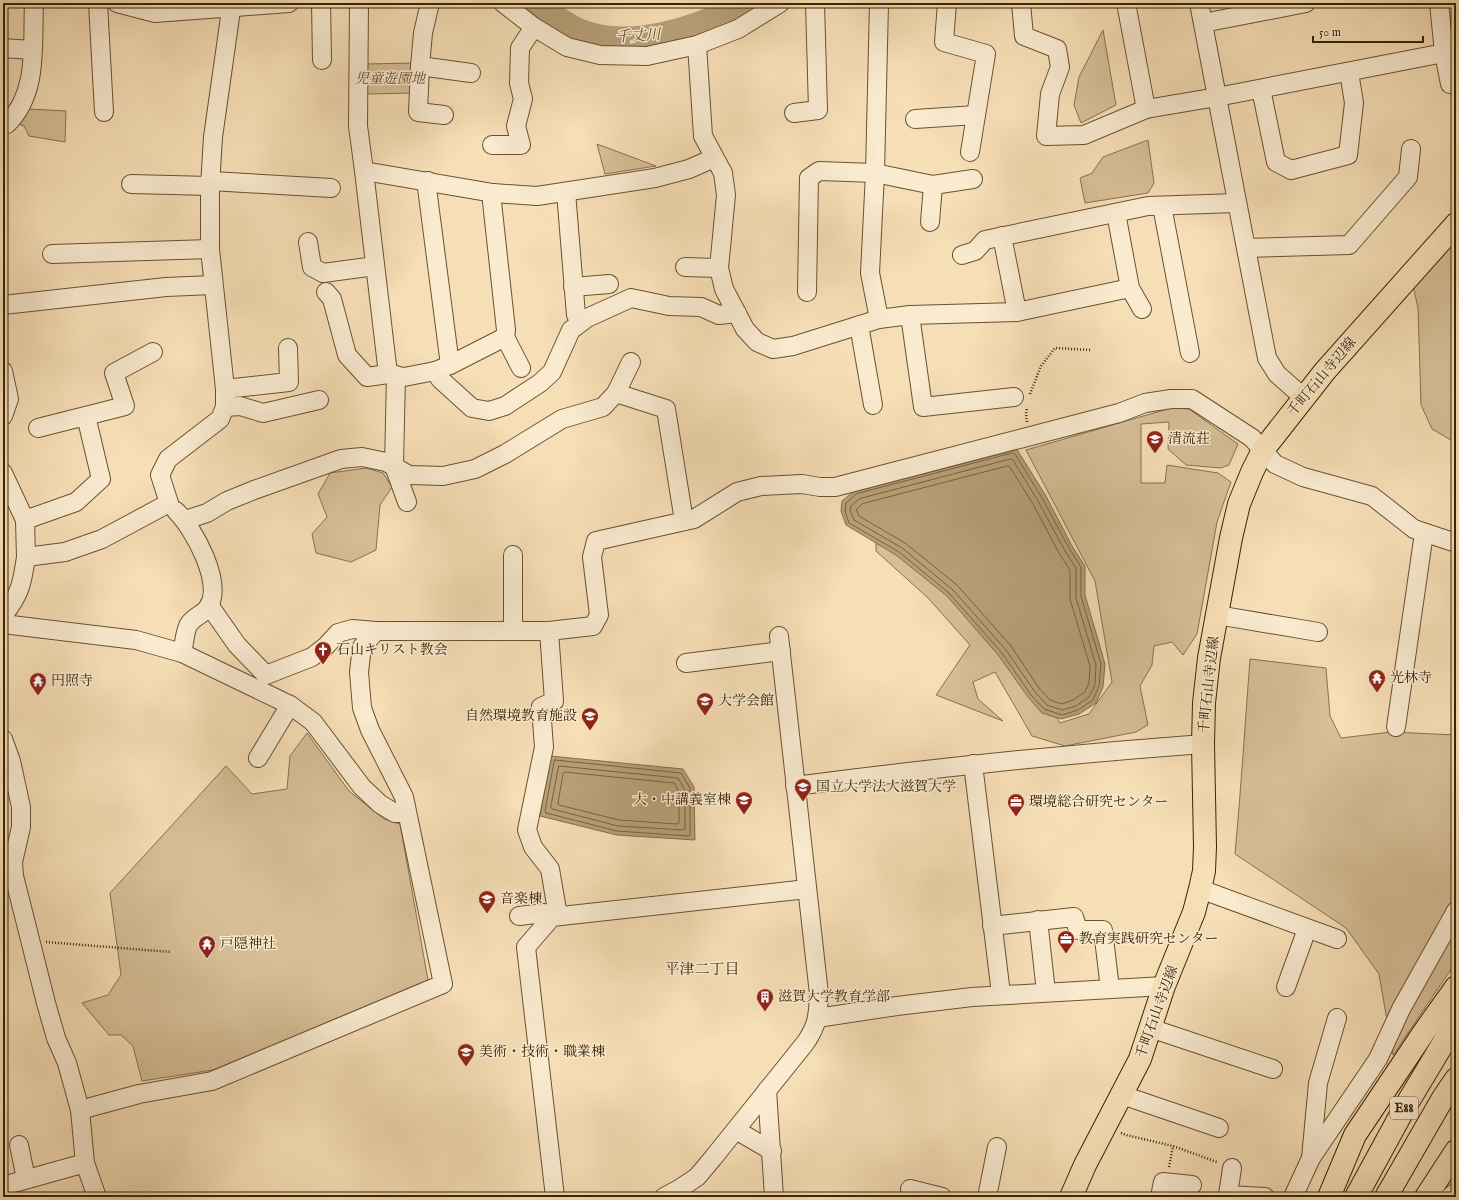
<svg xmlns="http://www.w3.org/2000/svg" width="1459" height="1200" viewBox="0 0 1459 1200" font-family="'IM FELL English','Noto Serif JP',serif">
  <style>
    .green { fill: #d6be97; stroke: #88714c }
    .water { fill: #b69f78; stroke: #846e48 }
    .lines { fill: none; stroke-linecap: round; stroke-linejoin: round }
    .shore { stroke: #78623c; stroke-width: 1 }
    .river { stroke: #b69f78; stroke-width: 27 }
    .minor-casing { stroke: #69522e; stroke-width: 20 }
    .major-casing { stroke: #3a2401; stroke-width: 24 }
    .highway-casing { stroke: #3a2401; stroke-width: 24 }
    .path { stroke: #3a2401; stroke-width: 2.5; stroke-dasharray: 1 2; stroke-linecap: butt }
    .minor { stroke: #f9ead0; stroke-width: 18 }
    .major { stroke: #f6deb6; stroke-width: 22 }
    .highway { stroke: #f6deb6; stroke-width: 22 }
    .labels { text-anchor: middle; dominant-baseline: central; stroke-width: 3; stroke-linejoin: round; paint-order: stroke }
    .shield { fill: #f9ead0; stroke: #735f3f; stroke-width: 1 }
    .shield-label { font-size: 13px; font-weight: bold; fill: #3a2401 }
    .park-label { font-size: 14px; font-style: italic; fill: #614a26; stroke: #f9ead0 }
    .street-label { font-size: 14px; fill: #3a2401; stroke: #f9ead0 }
    .poi-label { font-size: 14px; fill: #3a2401; stroke: #f9ead0; text-anchor: start }
    .water-label { font-size: 15px; font-style: italic; fill: #654f2b; stroke: #f9ead0 }
    .neighbourhood-label { font-size: 15px; fill: #3a2401; stroke: #f9ead0 }
  </style>
  <rect width="100%" height="100%" fill="#f6deb6"/>
  <filter id="stains"><feTurbulence type="fractalNoise" baseFrequency=".005" numOctaves="4"/><feColorMatrix values="0 0 0 0 .2 0 0 0 0 .09 0 0 0 0 .02 0 0 0 .5 -.17"/></filter>
  <radialGradient id="worn" r=".72"><stop offset=".6" stop-color="#630" stop-opacity="0"/><stop offset="1" stop-color="#630" stop-opacity=".3"/></radialGradient>
  <g class="green">
    <path d="M1103 30 1116 105 1081 123 1074 105 1079 77Z"/>
    <path d="M414 63 413 93 366 94 365 64Z"/>
    <path d="M29 109 66 111 65 142 29 136 24 126 19 124Z"/>
    <path d="M1148 140 1154 183 1148 193 1085 203 1080 178 1092 173 1103 157Z"/>
    <path d="M597 144 656 166 605 174Z"/>
    <path d="M1456 233V443L1432 429 1421 405 1418 308 1413 286Z"/>
    <path d="M1171 408 1189 409 1238 444 1229 465 1221 468 1186 465 1168 449 1169 422 1141 424V483H1165L1167 465 1218 473 1231 482 1217 522 1197 634 1183 655 1172 642 1154 646 1152 665 1140 686 1148 725 1136 732 1065 746 1032 736 995 672 973 682 978 699 1003 721 936 695 970 645 928 598 876 551V534L948 584 1033 677 1060 723 1089 714 1112 682 1095 581 1026 450Z"/>
    <path d="M366 468 383 473 392 487 380 505 376 550 351 562 316 553 312 534 327 517 318 494 330 473Z"/>
    <path d="M1250 659 1326 668 1330 716 1341 738 1391 732 1456 735V962L1393 1055 1379 974 1346 928 1235 854C1241 789 1245 724 1250 659Z"/>
    <path d="M307 733 349 791 384 819 400 824 428 980 213 1070 142 1081 133 1046 121 1035H109L82 1003 108 995 121 975 110 893 226 766 252 794 287 789 290 756Z"/>
  </g>
  <g class="water">
    <path d="M1016 448 1046 496 1072 546 1085 566V595L1105 664 1103 687 1096 703 1079 714 1061 719 1042 713 1028 697 999 656 947 596 896 555 846 525 841 511 842 501 854 491Z"/>
    <path d="M550 756 683 769 694 787 695 840 617 835 540 816Z"/>
  </g>
  <g class="lines">
    <g class="shore">
      <path d="M1013 453 1015 454 1042 498 1069 548 1081 567V596L1101 664 1099 686 1093 700 1078 710 1062 715 1044 709 1031 695 1002 653 949 593 899 552 849 523 845 511 846 503 856 494Z"/>
      <path d="M1011 459 1013 460 1038 501 1065 551 1076 568V598L1096 665 1095 685 1089 697 1076 706 1062 710 1047 705 1035 692 1006 650 953 590 902 548 854 520 850 510 851 506 859 499Z"/>
      <path d="M1008 466 1010 467 1033 504 1059 553 1070 570V599L1090 666 1089 683 1085 692 1073 700 1062 704 1050 700 1039 688 1011 646 957 585 905 543 859 516 856 510 862 504Z"/>
      <path d="M555 760 681 773 690 788V835L688 836 617 831 546 813 545 811 554 762Z"/>
      <path d="M559 766 678 778 685 790V829L683 830 618 826 552 809 551 807Z"/>
      <path d="M564 772 674 783 679 792V823L677 824 619 820 559 805 558 803 563 774Z"/>
    </g>
    <path class="river" d="M533 3C547 12 561 24 577 31 628 53 700 30 746 3"/>
    <g class="minor-casing">
      <g id="minor">
        <path d="M98 3 104 112"/>
        <path d="M117 3 155 13 289 3"/>
        <path d="M321 3 322 60"/>
        <path d="M359 3 358 126 364 171 493 193 537 196 655 178 689 169 714 158"/>
        <path d="M430 3 423 33 420 66 418 112 444 115"/>
        <path d="M503 3 534 27 567 47 600 55 647 56 697 45 738 29 780 3"/>
        <path d="M947 3 944 42 986 54 970 152"/>
        <path d="M1021 3 1024 36 1057 49 1060 67 1050 94 1046 136 1084 135 1146 109 1217 97 1444 53"/>
        <path d="M1126 3 1146 109"/>
        <path d="M1199 3 1267 358 1277 374 1303 397"/>
        <path d="M1439 3 1444 53 1450 84"/>
        <path d="M1203 23 1306 3"/>
        <path d="M697 45 703 136 723 173 726 195 719 268 724 289 745 329 757 342 773 349 793 346 879 319 910 315 1017 312 1130 288"/>
        <path d="M3 48 32 50"/>
        <path d="M420 66 471 73"/>
        <path d="M1261 89 1276 162 1291 170 1348 155 1354 103 1349 72"/>
        <path d="M794 113 818 110 815 3"/>
        <path d="M915 119 976 115"/>
        <path d="M3 124H7C39 93 32 44 34 3"/>
        <path d="M492 145H521L516 126 523 99 519 83 520 48 534 27"/>
        <path d="M364 171 388 374 404 377 435 371"/>
        <path d="M211 181 331 188"/>
        <path d="M428 181 427 188 450 365 505 337 506 330 492 202 493 193"/>
        <path d="M131 184 210 186"/>
        <path d="M566 192 576 315"/>
        <path d="M1162 206 1190 353"/>
        <path d="M1116 213 1130 288 1142 309"/>
        <path d="M930 222 933 185"/>
        <path d="M1002 236 1017 312"/>
        <path d="M308 242 312 267 323 273 375 266"/>
        <path d="M1246 248 1349 245 1408 177 1411 149"/>
        <path d="M52 254 210 249"/>
        <path d="M962 255 975 251 985 240 1148 206 1237 203"/>
        <path d="M685 267 719 268"/>
        <path d="M573 287 609 284"/>
        <path d="M326 292 332 299 347 355 367 377 388 374"/>
        <path d="M807 292 809 178 819 171 875 173 933 185 973 179"/>
        <path d="M3 305 166 287 213 285"/>
        <path d="M910 315 923 407 1014 397"/>
        <path d="M879 319 870 273 875 173 879 3"/>
        <path d="M859 325 873 405"/>
        <path d="M505 337 521 368"/>
        <path d="M450 365 435 371 440 379 472 408 489 411 505 406 540 383 552 372 571 330 587 318 631 298 669 306 701 307 719 315 737 313"/>
        <path d="M3 371 9 399 3 416"/>
        <path d="M396 375 394 466 407 502"/>
        <path d="M225 389 289 382 288 348"/>
        <path d="M616 393 666 409 684 521"/>
        <path d="M225 407 240 406 263 413 319 400"/>
        <path d="M38 428 125 406 114 373 153 352"/>
        <path d="M3 473 25 520 26 557"/>
        <path d="M176 511C194 529 224 583 208 608 203 614 194 617 189 624 185 629 184 646 182 653"/>
        <path d="M25 520 76 502 101 479 86 416"/>
        <path d="M185 520 207 513 227 501 254 490 341 459 362 457 386 462 409 475 443 476 475 469 505 454 562 419 603 407 616 393 631 362"/>
        <path d="M513 555V631"/>
        <path d="M209 605 237 645 266 675 312 657 326 646 338 633 352 629 376 631H549L593 626 599 615 592 557 596 541 694 519 737 492 761 486 802 484 820 487H835L1119 413 1145 403 1171 399H1192L1252 438 1275 464 1303 477 1372 496 1414 529 1456 543"/>
        <path d="M1217 615 1318 632"/>
        <path d="M3 616C20 594 22 585 26 557L65 552 102 539 169 503 160 475 168 459 220 419 225 407V389L210 249V186L213 137 232 3"/>
        <path d="M3 624 136 640 182 653 290 705 313 722 362 787 380 804 395 813H401L406 809"/>
        <path d="M549 631 554 701 541 707 544 747 527 830 533 847 550 869 558 916"/>
        <path d="M686 663 781 651"/>
        <path d="M1396 727 1424 533"/>
        <path d="M3 739 11 761 21 807V827L13 862 14 876 46 1003 56 1038 67 1063 80 1110 85 1163 97 1197"/>
        <path d="M258 758 290 705"/>
        <path d="M973 764 1001 994"/>
        <path d="M795 786C931 768 1067 754 1203 744"/>
        <path d="M1200 889 1337 939"/>
        <path d="M519 916 544 913 552 917 807 889"/>
        <path d="M552 917 526 947 555 1197"/>
        <path d="M1038 920 1046 992"/>
        <path d="M992 926 1074 917 1078 930H1103L1110 989"/>
        <path d="M1286 987 1307 929"/>
        <path d="M817 1018 897 1006 972 997 1164 986"/>
        <path d="M1150 1028 1273 1069"/>
        <path d="M767 1090 774 1197"/>
        <path d="M1122 1095 1219 1128"/>
        <path d="M80 1110 139 1094 212 1081 443 984 404 797 370 730 362 708 359 672 362 647 376 631"/>
        <path d="M736 1130 772 1151"/>
        <path d="M19 1145 26 1179"/>
        <path d="M1311 1158 1378 1059 1401 1009 1456 911"/>
        <path d="M1232 1168 1228 1195 1265 1197"/>
        <path d="M3 1186 85 1163"/>
        <path d="M910 1189 942 1197"/>
        <path d="M664 1197 679 1189 697 1177 713 1158 806 1042C818 1024 818 1015 819 994L779 636"/>
        <path d="M987 1197 997 1147"/>
        <path d="M1160 1197 1163 1182 1192 1185"/>
        <path d="M1293 1197 1311 1158 1318 1083 1337 1018"/>
        <path d="M1450 1197 1456 1192"/>
      </g>
    </g>
    <g class="major-casing">
      <path id="major" d="M1071 1197 1085 1165 1140 1059 1164 986 1194 912 1200 889 1204 871 1205 847 1203 744 1204 703 1209 658 1231 538 1239 504 1252 472 1263 450 1325 371 1456 224"/>
    </g>
    <g class="highway-casing">
      <g id="highway">
        <path d="M1329 1197 1355 1135 1424 1032 1456 987"/>
        <path d="M1356 1197 1405 1107 1456 1022"/>
        <path d="M1386 1197 1443 1098 1456 1079"/>
        <path d="M1426 1197 1456 1151"/>
      </g>
    </g>
    <g class="path">
      <path d="M1030 394 1041 366 1055 348 1091 350"/>
      <path d="M1027 422 1026 414 1027 407"/>
      <path d="M46 942 171 952"/>
      <path d="M1121 1133 1126 1135 1173 1146 1217 1162"/>
      <path d="M1169 1167 1173 1146"/>
    </g>
    <use href="#minor" class="minor"/>
    <use href="#major" class="major"/>
    <use href="#highway" class="highway"/>
  </g>
  <defs>
    <g id="university-pin" transform="scale(0.9)"><path d="M0 17L-7.5 6A9.5 9.5 0 1 1 7.5 6Z" fill="#8f2418" stroke="#f9ead0"/><path d="M0-5L7-2L0 1L-7-2ZM-4 1L0 2.5L4 1V4Q0 6-4 4Z" fill="#fff"/></g>
    <g id="church-pin" transform="scale(0.9)"><path d="M0 17L-7.5 6A9.5 9.5 0 1 1 7.5 6Z" fill="#8f2418" stroke="#f9ead0"/><path d="M-1.2-6h2.4v3.5h3.3v2.4h-3.3V6h-2.4V-.1h-3.3v-2.4h3.3Z" fill="#fff"/></g>
    <g id="temple-pin" transform="scale(0.9)"><path d="M0 17L-7.5 6A9.5 9.5 0 1 1 7.5 6Z" fill="#8f2418" stroke="#f9ead0"/><path d="M0-6L5-2H3V0L6.5 2.5H4V6H1.5V3h-3V6H-4V2.5H-6.5L-3 0V-2H-5Z" fill="#fff"/></g>
    <g id="office-pin" transform="scale(0.9)"><path d="M0 17L-7.5 6A9.5 9.5 0 1 1 7.5 6Z" fill="#8f2418" stroke="#f9ead0"/><path d="M-6-3h4V-5.5h4V-3h4V5H-6ZM-1-4.5V-3h2v-1.5ZM-6 0V1H6V0Z" fill="#fff"/></g>
    <g id="building-pin" transform="scale(0.9)"><path d="M0 17L-7.5 6A9.5 9.5 0 1 1 7.5 6Z" fill="#8f2418" stroke="#f9ead0"/><path d="M-4-6H4V6H1V3H-1V6H-4ZM-2.5-4.3h1.7v1.8h-1.7ZM.8-4.3h1.7v1.8H.8ZM-2.5-1h1.7V.8h-1.7ZM.8-1h1.7V.8H.8Z" fill="#fff"/></g>
  </defs>
  <g fill-rule="evenodd">
    <use href="#university-pin" x="1155" y="439"/>
    <use href="#church-pin" x="323" y="650"/>
    <use href="#temple-pin" x="1377" y="678"/>
    <use href="#temple-pin" x="38" y="681"/>
    <use href="#university-pin" x="705" y="701"/>
    <use href="#university-pin" x="590" y="716"/>
    <use href="#university-pin" x="803" y="787"/>
    <use href="#university-pin" x="744" y="800"/>
    <use href="#office-pin" x="1016" y="802"/>
    <use href="#university-pin" x="487" y="899"/>
    <use href="#office-pin" x="1066" y="939"/>
    <use href="#temple-pin" x="207" y="944"/>
    <use href="#building-pin" x="765" y="997"/>
    <use href="#university-pin" x="466" y="1052"/>
  </g>
  <g class="labels">
    <rect class="shield" x="1390" y="1097" width="28" height="22" rx="3"/>
    <g class="shield-label">
      <text x="1404" y="1108">E88</text>
    </g>
    <g class="park-label">
      <text x="390" y="79">児童遊園地</text>
    </g>
    <g class="street-label">
      <text transform="translate(1322 377) rotate(-50)">千町石山寺辺線</text>
      <text transform="translate(1209 685) rotate(-84)">千町石山寺辺線</text>
      <text transform="translate(1157 1012) rotate(-70)">千町石山寺辺線</text>
    </g>
    <g class="poi-label">
      <text x="1168" y="439">清流荘</text>
      <text x="336" y="650">石山キリスト教会</text>
      <text x="1390" y="678">光林寺</text>
      <text x="51" y="681">円照寺</text>
      <text x="718" y="701">大学会館</text>
      <text x="577" y="716" text-anchor="end">自然環境教育施設</text>
      <text x="816" y="787">国立大学法人滋賀大学</text>
      <text x="731" y="800" text-anchor="end">大・中講義室棟</text>
      <text x="1029" y="802">環境総合研究センター</text>
      <text x="500" y="899">音楽棟</text>
      <text x="1079" y="939">教育実践研究センター</text>
      <text x="220" y="944">戸隠神社</text>
      <text x="778" y="997">滋賀大学教育学部</text>
      <text x="479" y="1052">美術・技術・職業棟</text>
    </g>
    <g class="water-label">
      <text transform="translate(638 36) rotate(-4)">千丈川</text>
    </g>
    <g class="neighbourhood-label">
      <text x="702" y="969">平津二丁目</text>
    </g>
  </g>
  <rect width="1459" height="1200" fill="none" stroke="#f6deb6" stroke-width="16"/>
  <rect x="4" y="4" width="1451" height="1192" fill="none" stroke="#3a2401" stroke-width="2"/>
  <rect x="8" y="8" width="1443" height="1184" fill="none" stroke="#3a2401"/>
  <path d="M1313 36v6h110v-6" fill="none" stroke="#3a2401" stroke-width="2"/>
  <text x="1319" y="36" font-size="12" fill="#3a2401" stroke="#f9ead0" stroke-width="3" paint-order="stroke">50 m</text>
  <rect width="100%" height="100%" filter="url(#stains)"/>
  <rect width="100%" height="100%" fill="url(#worn)"/>
</svg>
